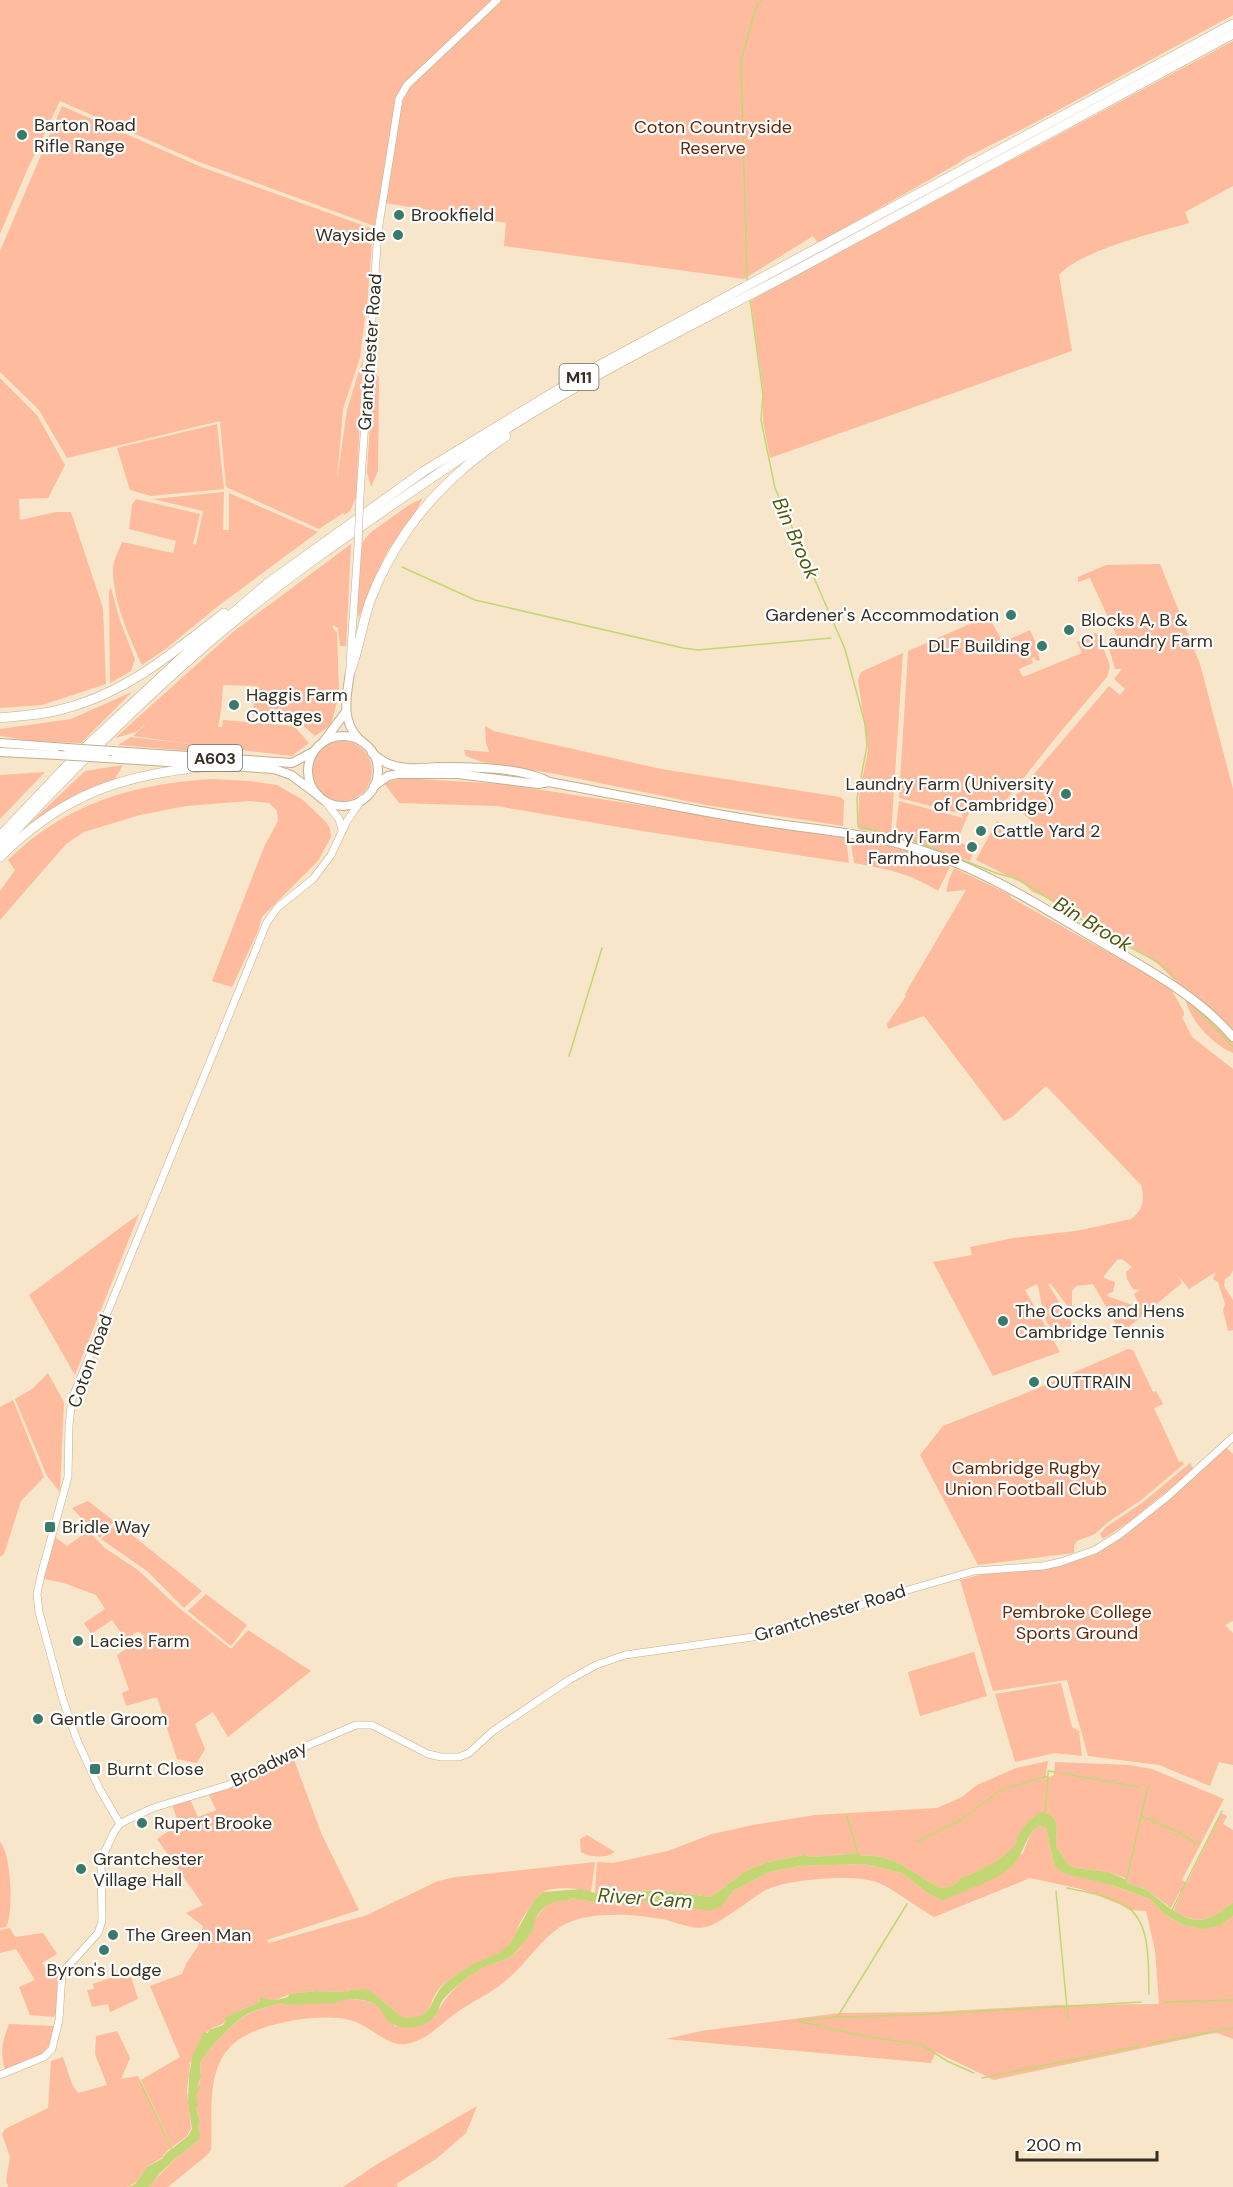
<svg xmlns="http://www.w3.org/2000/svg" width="1233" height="2187" viewBox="0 0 1233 2187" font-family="'DM Sans',sans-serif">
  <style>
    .green { fill: #febb9d; fill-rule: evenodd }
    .water { fill: #c2d774 }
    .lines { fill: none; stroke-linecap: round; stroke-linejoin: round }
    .stream { stroke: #c2d774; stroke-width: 1.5 }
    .minor-casing { stroke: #bfb093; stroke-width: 8 }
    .major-casing { stroke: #bfb093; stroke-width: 10 }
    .highway-casing { stroke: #bfb093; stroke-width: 10 }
    .minor { stroke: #fff; stroke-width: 7 }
    .major { stroke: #fff; stroke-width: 8 }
    .highway { stroke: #fff; stroke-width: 9 }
    .minor-bridge-casing { stroke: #bfb093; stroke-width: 8; stroke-linecap: butt }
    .major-bridge-casing { stroke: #bfb093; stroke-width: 10; stroke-linecap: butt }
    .minor-bridge { stroke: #fff; stroke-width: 7 }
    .major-bridge { stroke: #fff; stroke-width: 8 }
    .poi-dot { fill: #397a6a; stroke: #fff; stroke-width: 2 }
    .labels { text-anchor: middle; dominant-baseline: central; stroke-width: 4.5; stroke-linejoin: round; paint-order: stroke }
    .shield { fill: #fff; stroke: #726d65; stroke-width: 1.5 }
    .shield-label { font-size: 16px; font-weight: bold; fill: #352f23 }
    .poi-label { font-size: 18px; fill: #352f23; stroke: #fff; text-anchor: start }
    .park-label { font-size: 18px; fill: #632808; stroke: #fff }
    .street-label { font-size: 18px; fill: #352f23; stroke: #fff }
    .water-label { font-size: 20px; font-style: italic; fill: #4d5911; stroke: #fff }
  </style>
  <rect width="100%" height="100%" fill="#f7e6c9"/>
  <g class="green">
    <path d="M0 0H1233V15L1040 120 965 158 957 164 818 243 813 236 744 279 504 246 506 223 385 203H379L375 223 377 227 199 162 60 101 28 168 0 234Z"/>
    <path d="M1233 41V186L1185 212 1189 223C1155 233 1081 250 1059 275L1072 351 770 458 763 421V390L751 301 753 299Z"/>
    <path d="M62 106 199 166 373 229 367 308 362 311 365 317 360 358 343 409 337 481 347 410 363 358 356 498 350 511 344 515 343 513 319 529 226 487 220 421 67 458 39 410 0 372V251Z"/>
    <path d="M373 373 379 377 378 471 371 487 367 472Z"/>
    <path d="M0 378 37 415 65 465 48 498 19 499 20 520 56 512H71L103 608 106 684 42 705 0 708Z"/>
    <path d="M217 424 224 489 151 496 130 490 117 448Z"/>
    <path d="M224 492 223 530H229V493L318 532 218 606 167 648 142 665C129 636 113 602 113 569 113 561 119 550 122 542L173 553 176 541 129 529 132 505 136 499 200 514 193 544 196 545 203 511 153 499Z"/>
    <path d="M423 498 413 516 387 552 358 619V592L362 543 370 533 409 505Z"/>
    <path d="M351 544 346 646H340L338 628 333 625V628L337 633 339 694 331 725 315 736 298 721 253 715 255 686 223 685 221 711 218 727H222L223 720 294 726 309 743 292 756 240 750 239 755 118 745 131 737 198 745 133 736 151 719 136 732 115 738 233 632Z"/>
    <path d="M1160 564 1200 664 1233 789V1029L1207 1005 1175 981 1158 964 1145 955 1061 904 1033 892 1024 884 976 860 997 821 1023 841 1035 824 1010 802 1109 686 1120 695 1125 689 1114 679 1122 669H1115L1108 645 1104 644 1117 637 1090 578 1078 582V577L1106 565Z"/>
    <path d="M111 588 121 624 135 659 131 671 110 683 109 591Z"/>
    <path d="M988 616 1003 642 1030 630 1040 653 1038 654 1040 660 1037 661 1034 657 1031 659 1033 663 1019 669 1023 677 1082 653 1077 642 1095 633 1098 635 1108 660 1110 666 1107 677 1057 736 996 813 973 803 957 841 968 846 967 850 973 853 970 861 895 836 899 801 963 818 962 814 899 798 908 651Z"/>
    <path d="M903 653 891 835 858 829 859 796 868 750 858 680 861 672Z"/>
    <path d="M132 692 81 743 32 741 0 736V729L71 719Z"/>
    <path d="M485 726 494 731 661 769 840 797 844 800 843 826 706 805 556 774 482 762 466 756 464 750 489 752 486 743Z"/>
    <circle cx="342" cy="771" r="30"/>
    <path d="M123 765 115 779 68 801 28 825 85 771Z"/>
    <path d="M45 772 0 819V775Z"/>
    <path d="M402 778 503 784 846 837 849 863 642 831 497 806 399 803 384 783Z"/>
    <path d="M212 779 249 781 277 785 303 800 326 822 330 829 331 837 318 861 262 917 258 931 232 987 212 981 264 847 278 821 277 811 269 803 250 801 186 806 140 815 84 832 66 844 0 920V891L15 870 8 860C66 803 133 784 212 779Z"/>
    <path d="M850 838 910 851 950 867 938 891C910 873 886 869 854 863Z"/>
    <path d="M954 868 1011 895 1010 897 1170 987 1184 1012V1015L1182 1017 1192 1037 1233 1069V1270L1230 1276 1225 1279 1224 1286 1233 1300V1330L1228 1331 1223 1310 1225 1304 1218 1282 1213 1279 1216 1272 1189 1289 1176 1273 1182 1283 1125 1330 1115 1334 1116 1324 1093 1284 1076 1286 1072 1291V1309L1069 1308 1051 1284H1048L1072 1323 1068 1333C1041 1338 1043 1299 1037 1284L1025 1290 1060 1352 993 1376 933 1262 972 1255 970 1247 1013 1238 1076 1231 1131 1219C1143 1211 1145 1199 1141 1185L1046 1086 1012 1117 1004 1121 924 1016 888 1029 887 1024 906 996 905 994 966 890 946 892 949 879ZM1122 1259 1132 1267 1126 1272 1127 1279 1133 1289 1140 1290 1134 1294 1141 1308 1107 1296 1109 1293 1113 1292 1115 1282 1104 1278V1276L1117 1260Z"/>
    <path d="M1186 996 1233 1042V1053C1212 1044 1190 1021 1185 998Z"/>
    <path d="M139 1214 75 1375 29 1295Z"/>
    <path d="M1128 1349 1133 1350 1153 1392 1156 1391 1163 1404 1154 1408 1179 1462 1182 1461 1184 1464 1141 1500 1107 1523 1095 1534 1077 1541 1074 1546V1553L978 1565 920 1455 943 1426 1024 1394Z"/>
    <path d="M48 1373 64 1402 60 1492 47 1476 15 1399 32 1389Z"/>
    <path d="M13 1400 44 1477 21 1501 4 1554 0 1557V1407Z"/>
    <path d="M1225 1446 1233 1454V1621L1225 1625 1233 1633V1765L1219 1762 1210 1786 1159 1765 1088 1756 1067 1680 993 1691 960 1580 994 1571 1035 1569 1091 1554Z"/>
    <path d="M1190 1463 1193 1468 1183 1478 1129 1522 1103 1539 1100 1534 1106 1527 1142 1503Z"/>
    <path d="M88 1501 114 1521 100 1538 72 1508Z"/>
    <path d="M117 1523 202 1591 184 1608 147 1571 101 1539Z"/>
    <path d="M88 1531 105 1548 138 1570 179 1608 231 1649 248 1630 311 1671 228 1737 213 1712 195 1724 205 1749 197 1763 177 1759 157 1697 126 1706 122 1693 129 1690 117 1655 145 1636 138 1631 126 1640 112 1620 91 1634 84 1623 105 1609 96 1595 64 1583 43 1579 55 1537 67 1546Z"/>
    <path d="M206 1594 247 1625 231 1646 188 1611Z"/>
    <path d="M974 1652 987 1696 920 1716 908 1672Z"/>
    <path d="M1061 1683 1072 1727 1079 1731 1082 1756 1055 1753 1015 1762 995 1694Z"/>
    <path d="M293 1757 322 1835 359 1910 267 1940 269 1943 367 1915 438 1881 456 1877 595 1862 591 1892C578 1888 553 1886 541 1893 539 1894 524 1916 522 1919 518 1926 516 1937 510 1944 501 1955 483 1959 470 1966 461 1971 452 1978 444 1984 424 2000 438 2021 402 2017L372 1992 353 1989 346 1992 316 1991 290 1994 275 2000H265L259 1997 260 2002 226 2017V2021C221 2026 214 2026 209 2030 198 2039 196 2050 191 2063L188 2062 190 2064 187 2091 191 2128 187 2136 172 2147 141 2080 180 2057 150 1986 182 1974 186 1964 198 1946 203 1926 186 1913 203 1905 157 1839 179 1824 172 1805 190 1799 198 1817 216 1810 209 1795 245 1782Z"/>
    <path d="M1048 1761 1045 1779 1054 1775 1055 1762 1129 1765 1152 1769 1224 1799 1182 1880 1187 1883 1221 1813 1227 1816 1223 1824 1233 1830V1902C1209 1921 1201 1926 1173 1911L1182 1892 1180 1891 1171 1908 1147 1890 1127 1883 1125 1878 1109 1872 1075 1868 1069 1865 1056 1846 1057 1823 1051 1815 995 1864 961 1878C956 1885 949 1887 941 1888 914 1875 893 1852 861 1856L859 1853 813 1857 804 1855 767 1862 744 1872 711 1897 659 1890 595 1893 597 1862 613 1863 668 1851 712 1834 753 1825 815 1815 937 1808 962 1797 977 1785 1016 1768Z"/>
    <path d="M1038 1826 1046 1828 1054 1865 1150 1899 1164 1914 1184 1925H1221L1233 1916V2039L1217 2033 1209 2034 994 2080 936 2052 931 2063 666 2039 701 2031 840 2013 930 2012 1058 2005 1159 2004 1155 1950 1146 1911 1130 1910 1119 1904 1081 1889 1030 1878 934 1917C918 1908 891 1887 876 1882 853 1874 786 1879 764 1891 751 1899 718 1925 706 1927 692 1930 676 1922 662 1919 633 1914 586 1910 560 1927 541 1939 529 1960 512 1975 496 1991 474 2000 456 2013 439 2025 428 2040 406 2044 388 2047 370 2026 353 2021 323 2011 254 2023 232 2045 205 2071 213 2116 211 2150L206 2156 168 2187H148L175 2159 201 2138 198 2125 200 2122 196 2108V2094L201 2077 200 2063C208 2049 234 2021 250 2013 260 2009 271 2006 281 2003L286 2005C306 2001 360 1994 376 2005 383 2010 387 2020 395 2026L435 2017C444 1996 460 1982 478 1970 488 1963 502 1963 512 1956 532 1942 535 1893 567 1902L571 1898 600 1903 627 1900 722 1905 733 1891 769 1872 801 1866 864 1864 902 1873 926 1892 942 1901 1023 1853 1030 1835Z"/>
    <path d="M587 1835 615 1852C606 1858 590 1858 581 1852L580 1839Z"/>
    <path d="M0 1842C11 1852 14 1913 6 1927L0 1928Z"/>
    <path d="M10 1928 15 1937 43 1933 57 1954 42 1963 51 1975H56L58 1978C56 1990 60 2007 54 2017L30 2015 19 1987 35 1980 16 1949 0 1953V1930Z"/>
    <path d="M124 1973 127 1979 131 1977 138 1999 110 2012 108 2004 92 2007 87 1990 94 1989 93 1984Z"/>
    <path d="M9 2024 54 2026C51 2059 32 2060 5 2070 0 2050 2 2043 9 2024Z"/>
    <path d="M117 2031 130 2058 121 2079 138 2076 171 2148 163 2155V2157L148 2166 136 2182 127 2187H8L6 2180 10 2157 2 2134 5 2129 48 2108 51 2061 63 2057 72 2084 78 2093 107 2085 95 2054 96 2036Z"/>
    <path d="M477 2106 466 2133 436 2159 396 2184 398 2187H343L379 2163Z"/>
  </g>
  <path class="water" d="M1042 1812 1051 1815 1057 1823 1056 1846 1069 1865 1075 1868 1109 1872 1127 1880V1883L1147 1890 1168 1907 1170 1904 1169 1908C1197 1927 1208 1922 1233 1902V1916L1221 1925 1203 1929 1184 1925 1164 1914 1150 1899 1114 1886 1063 1873 1054 1865 1046 1828 1038 1826C1024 1837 1024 1856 1010 1868 998 1879 959 1893 942 1901L926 1892 902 1873 864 1864 801 1866 769 1872 733 1891 722 1906 709 1911 661 1902 627 1900 600 1903 571 1898 567 1902C554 1898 539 1908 535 1921 534 1924 534 1927 533 1930 531 1934 516 1953 513 1955 503 1963 489 1963 479 1970 468 1976 447 1993 441 2003 439 2007 438 2013 435 2016 424 2030 398 2032 386 2019 383 2015 382 2010 378 2007 370 1998 345 1997 335 2003L286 2005 281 2003C271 2006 259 2009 249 2013 234 2021 208 2049 200 2063L201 2077 198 2085 200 2089 196 2094 198 2105 196 2108 200 2122 198 2125 201 2138 175 2159 159 2174 151 2185 148 2187H128L135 2184 147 2167 163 2158 164 2155 188 2136 192 2129 188 2103 189 2075 193 2054 204 2032 208 2033 209 2030 223 2025 226 2021 225 2017 260 2002 259 1996C268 2002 279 2000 288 1997L289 1994 316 1991 346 1992 353 1989 359 1990 364 1989 372 1992 402 2017C437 2021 427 1997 448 1981 455 1975 463 1970 471 1965 484 1959 502 1954 511 1942 519 1930 531 1899 543 1892L582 1889 595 1893 628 1892 631 1889 635 1892 659 1890 711 1897 744 1872 767 1862 804 1855 813 1857 859 1853 861 1856C893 1852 914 1875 941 1888 949 1887 956 1885 961 1878 983 1869 1000 1862 1016 1844 1017 1831 1030 1818 1042 1812Z"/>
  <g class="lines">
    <g class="stream">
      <path d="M747 282 741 60 757 5 762 0"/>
      <path d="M750 299 763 395 761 420 775 488 845 649 865 724 867 746 857 798 858 826 915 841 996 873 1018 879 1103 933 1156 961 1168 970 1175 979"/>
      <path d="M402 567 475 600 683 648 698 650 831 638"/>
      <path d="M1194 1007 1233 1047"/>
      <path d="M569 1056 602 948"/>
      <path d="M1060 1773 1139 1787"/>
      <path d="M1048 1775V1771L1055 1772"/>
      <path d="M1141 1816 1180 1833 1199 1845"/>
      <path d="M847 1817 858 1854"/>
      <path d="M917 1842 961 1820 1001 1790 1048 1776 1045 1813"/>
      <path d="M1126 1882 1148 1786"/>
      <path d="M1067 1888C1086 1892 1109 1895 1126 1906 1152 1923 1148 1966 1149 1994"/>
      <path d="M1056 1891 1068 2019"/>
      <path d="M1172 1910 1222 1811"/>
      <path d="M1164 2002 1233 2000"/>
      <path d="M838 2016 907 1904"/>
      <path d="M1148 2044 1233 2028"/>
      <path d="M974 2073 947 2061 922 2045 864 2036 798 2021 837 2017 913 2015 1141 2002"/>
      <path d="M982 2078 1140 2046"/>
      <path d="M141 2083 172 2149"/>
    </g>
    <g class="minor-casing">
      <g id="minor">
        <path d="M360 495 378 231 399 99 407 85 497 0"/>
        <path d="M350 663 358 546"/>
        <path d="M324 800 339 819 342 830"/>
        <path d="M120 1824 99 1788 77 1740 63 1700 39 1612 37 1594 41 1575 68 1477 69 1425 72 1399 267 922 278 907 313 879 331 855 347 821 362 799"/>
        <path d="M0 2075 44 2057 52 2049 59 2020 62 1973 98 1933 102 1921 101 1860 114 1832 120 1824 127 1820 153 1808 228 1785 290 1753 356 1725H372L428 1754 441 1757H459L469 1753 493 1731 569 1680 596 1665 625 1655 760 1636 803 1625 887 1596 974 1571 1043 1566 1061 1562 1095 1550 1119 1535 1167 1497 1233 1437"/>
      </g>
    </g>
    <g class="major-casing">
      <g id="major">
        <path d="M350 672C347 695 340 720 359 739"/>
        <circle cx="343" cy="771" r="35"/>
        <path d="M324 741 345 713"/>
        <path d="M0 743 67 748"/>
        <path d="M112 751 292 763 313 752"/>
        <path d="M0 752 58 755"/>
        <path d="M372 753C378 758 384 763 392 765 406 770 423 768 438 767 469 767 523 767 549 782 619 795 689 810 759 821 814 830 871 833 924 851 987 871 1045 909 1101 942 1148 970 1197 995 1233 1037"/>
        <path d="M106 758 274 769 291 775 318 795"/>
        <path d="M374 786 388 776 398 774H458L538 784 549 782"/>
      </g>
    </g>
    <g class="highway-casing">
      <g id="highway">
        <path d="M350 672C359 649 362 624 370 601 389 551 421 505 462 470 475 458 491 447 506 436"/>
        <path d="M0 718C18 716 37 715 55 711 123 696 170 655 224 613"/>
        <path d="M0 836 78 754 191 649 268 583 424 471 587 372 1233 24"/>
        <path d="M0 847C95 745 195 646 308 564 374 517 442 469 511 426 606 366 708 318 806 265 949 188 1091 111 1233 34"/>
        <path d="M0 857C64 793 124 774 212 766"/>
      </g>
    </g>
    <use href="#minor" class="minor"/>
    <use href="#major" class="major"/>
    <use href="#highway" class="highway"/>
    <g class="minor-bridge-casing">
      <path id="minor-bridge" d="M358 546 360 495"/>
    </g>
    <g class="major-bridge-casing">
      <g id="major-bridge">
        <path d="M67 748 112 751"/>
        <path d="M58 755 106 758"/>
      </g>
    </g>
    <use href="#minor-bridge" class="minor-bridge"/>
    <use href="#major-bridge" class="major-bridge"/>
  </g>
  <g class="poi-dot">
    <circle cx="22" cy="135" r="6"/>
    <circle cx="399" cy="215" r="6"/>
    <circle cx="398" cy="235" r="6"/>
    <circle cx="1011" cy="615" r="6"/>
    <circle cx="1069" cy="630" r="6"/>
    <circle cx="1042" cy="646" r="6"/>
    <circle cx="234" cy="705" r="6"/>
    <circle cx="1066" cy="794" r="6"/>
    <circle cx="981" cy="831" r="6"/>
    <circle cx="972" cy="847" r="6"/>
    <circle cx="1003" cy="1321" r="6"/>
    <circle cx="1034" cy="1382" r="6"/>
    <rect x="44" y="1521" width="12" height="12" rx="3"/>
    <circle cx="78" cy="1641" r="6"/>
    <circle cx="38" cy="1719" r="6"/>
    <rect x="89" y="1763" width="12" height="12" rx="3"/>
    <circle cx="142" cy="1823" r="6"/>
    <circle cx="81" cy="1869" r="6"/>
    <circle cx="113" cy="1935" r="6"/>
    <circle cx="104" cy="1950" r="6"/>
  </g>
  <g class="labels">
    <g class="shield">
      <rect x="559.5" y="364" width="39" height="26" rx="4.5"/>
      <rect x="188" y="745" width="54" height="26" rx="4.5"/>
    </g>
    <g class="shield-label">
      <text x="579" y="377">M11</text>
      <text x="215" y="758">A603</text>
    </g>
    <g class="poi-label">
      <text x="34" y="125">Barton Road<tspan x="34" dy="21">Rifle Range</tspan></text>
      <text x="411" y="215">Brookfield</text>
      <text x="386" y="235" text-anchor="end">Wayside</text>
      <text x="999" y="615" text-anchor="end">Gardener's Accommodation</text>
      <text x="1081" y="620">Blocks A, B &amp;<tspan x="1081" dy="21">C Laundry Farm</tspan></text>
      <text x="1030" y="646" text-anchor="end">DLF Building</text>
      <text x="246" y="695">Haggis Farm<tspan x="246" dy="21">Cottages</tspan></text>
      <text x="1054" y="784" text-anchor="end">Laundry Farm (University<tspan x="1054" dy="21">of Cambridge)</tspan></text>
      <text x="993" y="831">Cattle Yard 2</text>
      <text x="960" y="837" text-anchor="end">Laundry Farm<tspan x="960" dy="21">Farmhouse</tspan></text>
      <text x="1015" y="1311">The Cocks and Hens<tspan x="1015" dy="21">Cambridge Tennis</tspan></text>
      <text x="1046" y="1382">OUTTRAIN</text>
      <text x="62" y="1527">Bridle Way</text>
      <text x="90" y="1641">Lacies Farm</text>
      <text x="50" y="1719">Gentle Groom</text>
      <text x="107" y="1769">Burnt Close</text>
      <text x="154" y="1823">Rupert Brooke</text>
      <text x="93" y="1859">Grantchester<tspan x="93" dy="21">Village Hall</tspan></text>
      <text x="125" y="1935">The Green Man</text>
      <text x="104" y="1970" text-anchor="middle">Byron's Lodge</text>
    </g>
    <g class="park-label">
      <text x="713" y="127">Coton Countryside<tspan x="713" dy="21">Reserve</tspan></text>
      <text x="1026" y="1468">Cambridge Rugby<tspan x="1026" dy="21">Union Football Club</tspan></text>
      <text x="1077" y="1612">Pembroke College<tspan x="1077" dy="21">Sports Ground</tspan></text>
    </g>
    <g class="street-label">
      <text transform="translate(370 352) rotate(-86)">Grantchester Road</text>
      <text transform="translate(90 1361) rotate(-70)">Coton Road</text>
      <text transform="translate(830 1613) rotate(-17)">Grantchester Road</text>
      <text transform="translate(269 1764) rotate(-26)">Broadway</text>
    </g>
    <g class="water-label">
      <text transform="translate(796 538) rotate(66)">Bin Brook</text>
      <text transform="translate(1093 924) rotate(31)">Bin Brook</text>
      <text transform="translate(645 1898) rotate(4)">River Cam</text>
    </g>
  </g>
  <path d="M1017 2151v9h140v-9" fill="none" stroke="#352f23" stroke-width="3"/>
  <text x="1026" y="2151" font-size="18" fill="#352f23" stroke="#ffffff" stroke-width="4.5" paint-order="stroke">200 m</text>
</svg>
